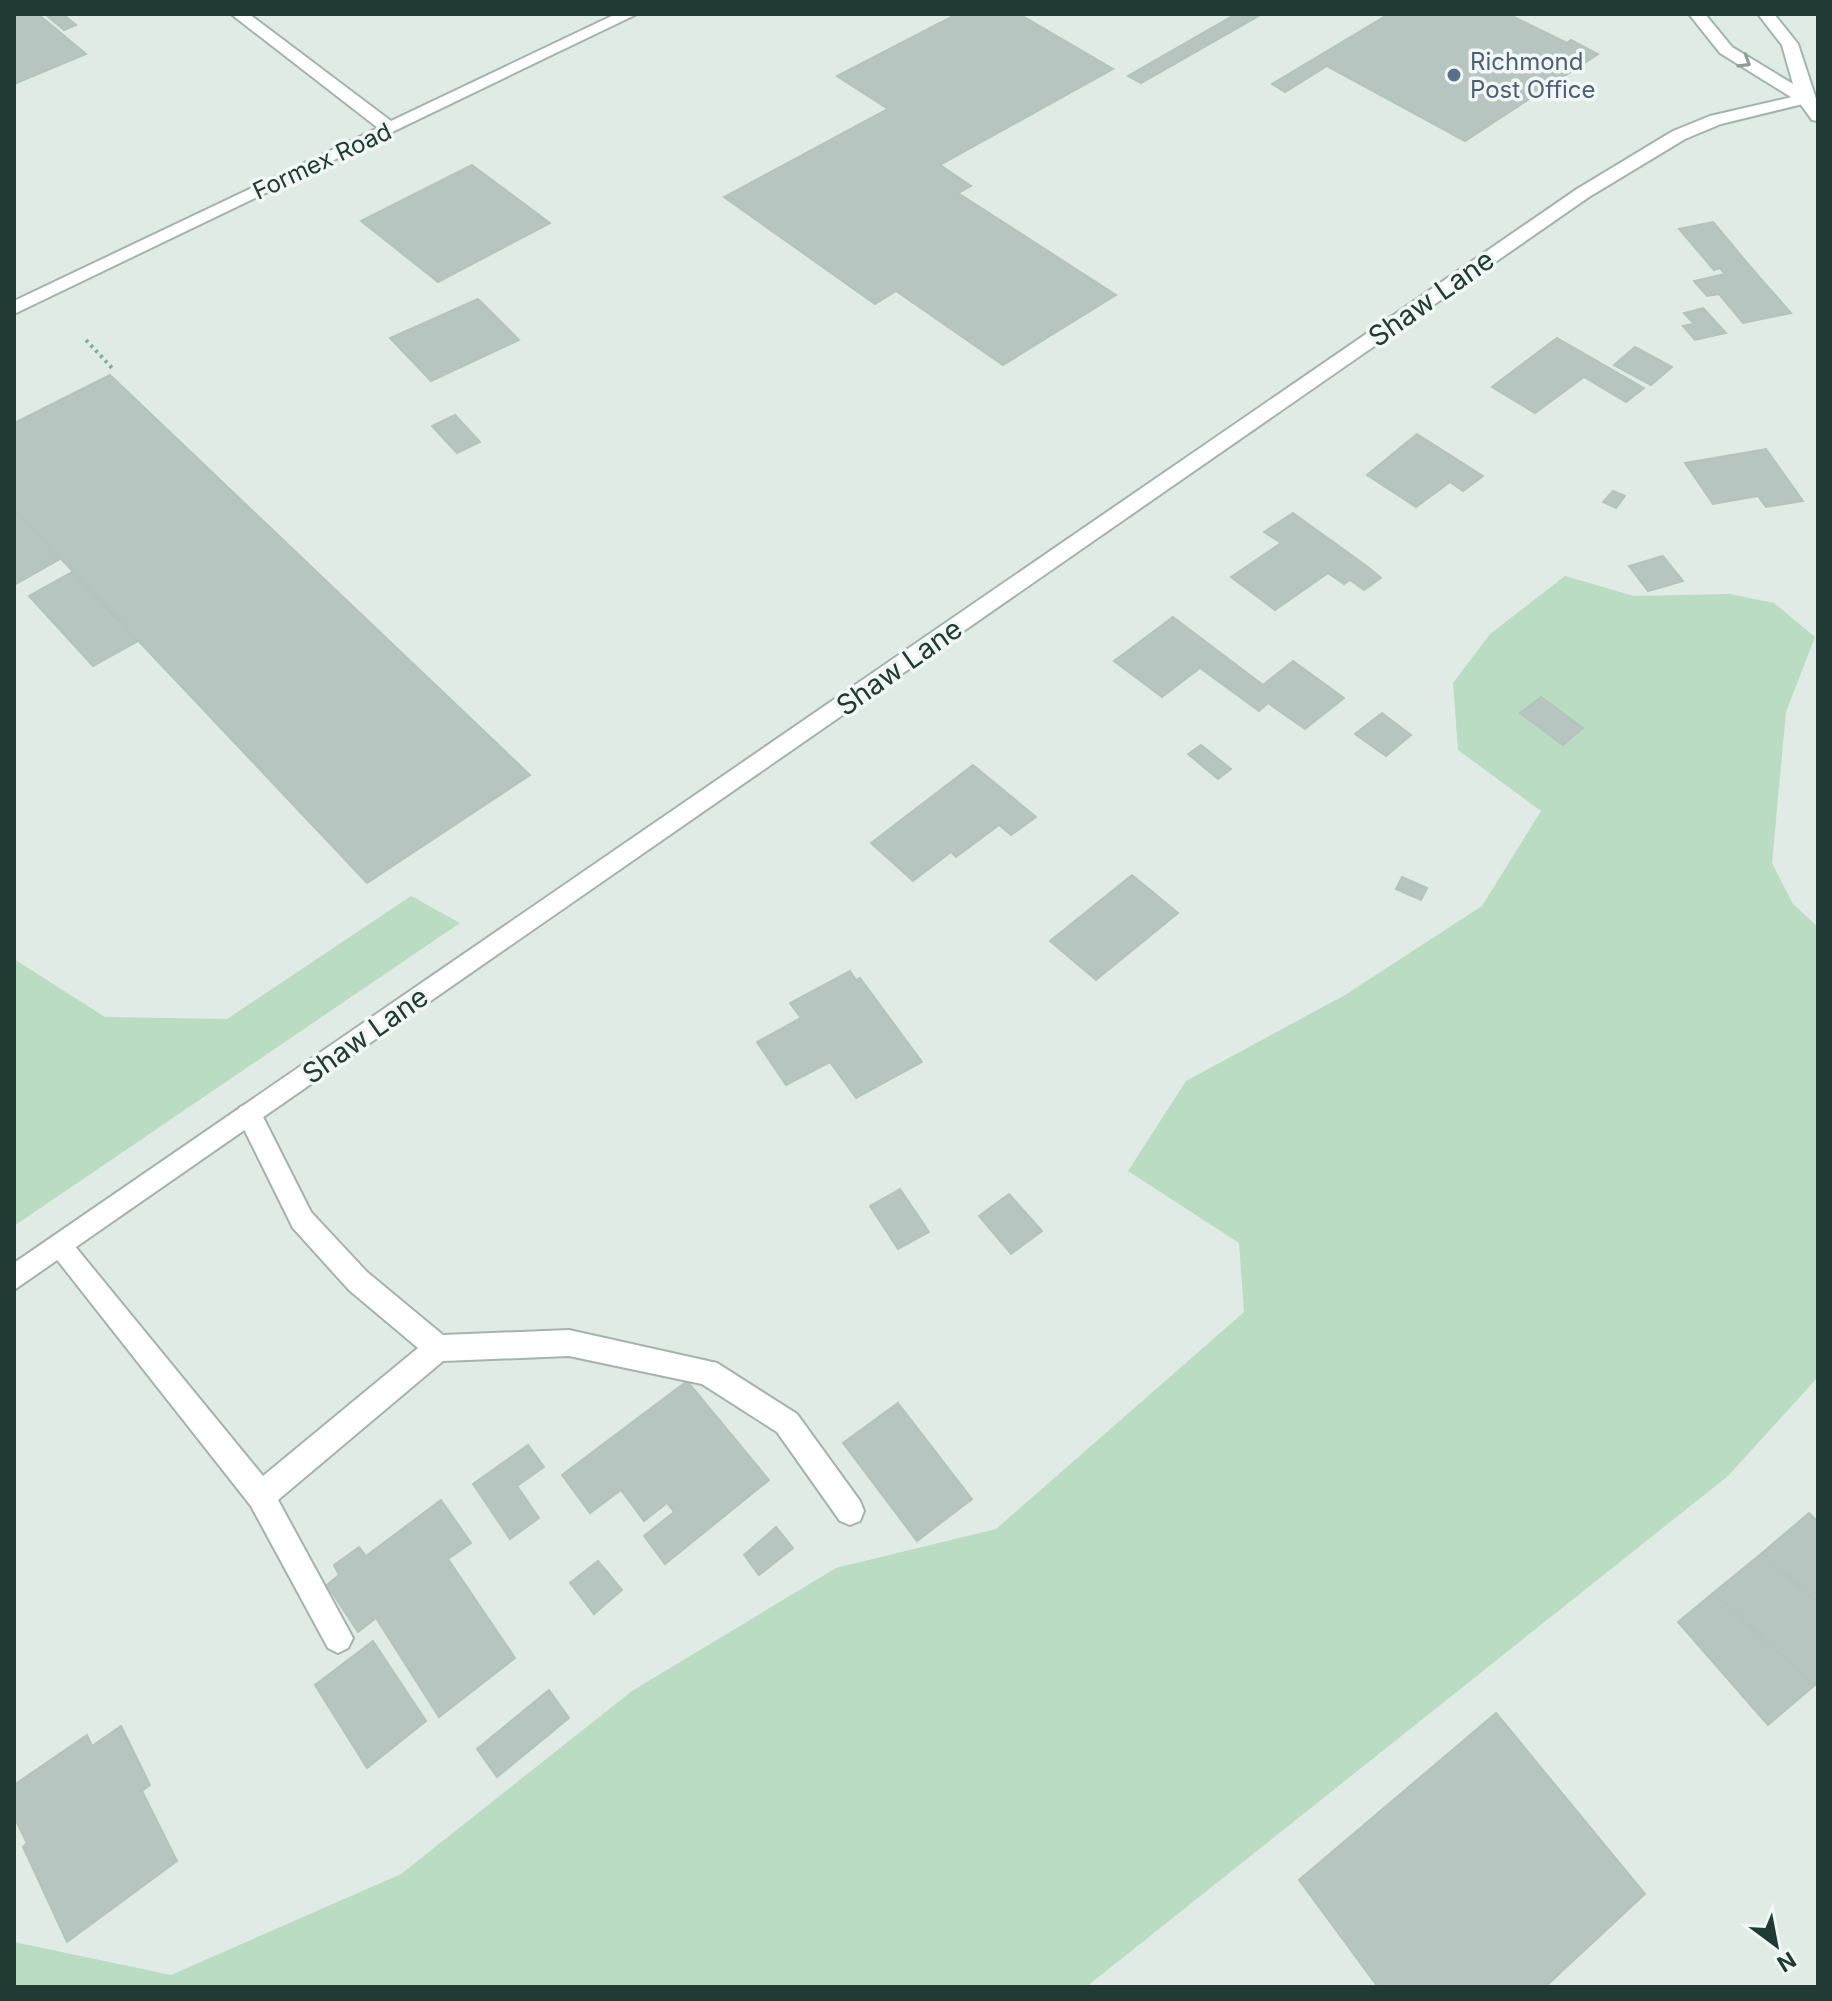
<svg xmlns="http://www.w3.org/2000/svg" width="1832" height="2001" viewBox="0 0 1832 2001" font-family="Inter,sans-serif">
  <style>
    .green { fill: #badcc2 }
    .building { fill: #b6c5bf; stroke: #b3c4bd; stroke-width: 2 }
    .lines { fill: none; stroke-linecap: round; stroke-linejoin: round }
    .lane-casing { stroke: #a3b3ad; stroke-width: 4 }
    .street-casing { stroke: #a3b3ad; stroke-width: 4 }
    .secondary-casing { stroke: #9fb6ae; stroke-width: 4 }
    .path { stroke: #81ae9f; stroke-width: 4; stroke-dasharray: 3 4; stroke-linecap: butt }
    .lane { fill: #fff; fill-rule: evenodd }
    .street { fill: #fff; fill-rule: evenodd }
    .secondary { fill: #fff; fill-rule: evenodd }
    .oneway { stroke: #909d9a }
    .service-dot { fill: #5c6f8a; stroke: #f1f7f4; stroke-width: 3 }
    .labels { text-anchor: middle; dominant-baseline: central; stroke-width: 7; stroke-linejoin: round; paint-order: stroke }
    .far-service-label { font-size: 24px; fill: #4e5e75; stroke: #f1f7f4; text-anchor: start }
    .far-street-label { font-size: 24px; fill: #213b34; stroke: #f1f7f4 }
    .street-label { font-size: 28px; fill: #213b34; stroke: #f1f7f4 }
  </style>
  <rect width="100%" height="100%" fill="#e0ebe6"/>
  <g class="green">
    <path d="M1565 576 1634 596 1730 594 1774 603 1815 637 1786 712 1772 863 1793 904 1818 927V1377L1728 1476 1086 1987H14V1942L171 1975 401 1874 632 1691 836 1568 996 1529 1244 1312 1239 1243 1128 1171 1186 1081 1345 995 1482 906 1541 811 1458 750 1453 683 1490 634Z"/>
    <path d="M411 896 460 923 14 1226V959L105 1017 227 1019Z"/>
  </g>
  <g class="building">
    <path d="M14 14H38L86 54 14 84Z"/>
    <path d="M45 14H63L76 25 64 30Z"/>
    <path d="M957 14H1019L1113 69 940 165 971 186 958 193 1116 295 1003 365 896 291 875 304 724 197 888 109 837 76Z"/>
    <path d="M1236 14H1262L1141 83 1128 76Z"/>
    <path d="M1389 14H1508L1567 43 1571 40 1598 54 1465 141 1327 66 1285 92 1272 84Z"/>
    <path d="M472 165 550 223 438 282 361 221Z"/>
    <path d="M1713 222 1754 271 1791 313 1743 323 1719 294 1707 296 1694 281 1725 274 1720 268 1714 270 1679 229Z"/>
    <path d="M478 299 519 340 431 381 390 338Z"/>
    <path d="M1703 308 1726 333 1695 340 1683 326 1694 324 1684 313Z"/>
    <path d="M1557 338 1644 388 1626 402 1584 377 1535 413 1492 387Z"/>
    <path d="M1635 347 1672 367 1651 385 1614 365Z"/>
    <path d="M110 375 530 775 367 883 14 509V423Z"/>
    <path d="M455 415 480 442 457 453 432 426Z"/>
    <path d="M1417 434 1483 476 1463 491 1450 482 1416 507 1367 475Z"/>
    <path d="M1766 449 1803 501 1766 507 1758 496 1713 504 1685 463Z"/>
    <path d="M1613 491 1625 496 1616 508 1603 502Z"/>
    <path d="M14 509 60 559 14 585Z"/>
    <path d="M1293 513 1368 567 1381 578 1364 590 1350 580 1344 584 1328 573 1275 610 1231 577 1281 543 1264 532Z"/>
    <path d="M1663 556 1683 581 1648 591 1629 566Z"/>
    <path d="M72 572 138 641 93 666 29 596Z"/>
    <path d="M1173 617 1263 685 1293 661 1344 698 1305 729 1268 703 1259 711 1200 668 1162 697 1114 661Z"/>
    <path d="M1541 697 1583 728 1563 745 1520 713Z"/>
    <path d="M1382 713 1411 735 1386 756 1355 734Z"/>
    <path d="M1201 745 1231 769 1218 779 1188 754Z"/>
    <path d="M973 765 1036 817 1011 835 999 825 956 857 951 852 913 881 871 843Z"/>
    <path d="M1132 875 1178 913 1096 980 1050 941Z"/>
    <path d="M1402 877 1427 888 1421 900 1396 889Z"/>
    <path d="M850 971 856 980 860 978 922 1062 856 1098 830 1062 786 1085 757 1042 801 1018 790 1003Z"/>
    <path d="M900 1189 929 1232 898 1249 870 1206Z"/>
    <path d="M1009 1194 1042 1231 1011 1254 979 1216Z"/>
    <path d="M687 1381 769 1480 665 1564 644 1536 674 1512 667 1503 644 1521 621 1490 590 1513 562 1475Z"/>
    <path d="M898 1403 972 1499 917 1541 843 1443Z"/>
    <path d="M528 1445 544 1467 517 1486 539 1518 510 1539 473 1484Z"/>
    <path d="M441 1500 471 1543 448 1559 515 1658 439 1717 376 1618 358 1632 327 1585 339 1575 334 1565 359 1547 366 1556Z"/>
    <path d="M1809 1513 1818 1522V1603L1762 1553Z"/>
    <path d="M776 1527 793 1548 759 1575 744 1555Z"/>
    <path d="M1762 1553 1818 1603V1682L1815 1685 1713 1593Z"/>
    <path d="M598 1561 622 1590 594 1614 570 1583Z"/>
    <path d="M1713 1593 1815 1685 1768 1725 1678 1622Z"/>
    <path d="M373 1641 426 1721 367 1768 315 1685Z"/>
    <path d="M549 1690 569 1718 497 1777 477 1749Z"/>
    <path d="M1496 1713 1645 1894 1545 1987H1378L1299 1880Z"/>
    <path d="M121 1726 150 1785 142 1791 177 1861 67 1942 23 1847 27 1843 14 1817V1785L87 1735 92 1746Z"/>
  </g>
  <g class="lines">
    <g class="lane-casing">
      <path id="lane" d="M249 1104 258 1107 311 1212 367 1272 443 1335 569 1330 717 1363 797 1414 860 1501 864 1511 860 1521 850 1525 840 1521 777 1432 702 1384 569 1356 443 1361 278 1500 353 1638 348 1648 338 1653 328 1648 251 1506 47 1247 51 1239 60 1235 69 1239 263 1476 418 1348 349 1290 293 1228 237 1115 240 1107Z"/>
    </g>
    <g class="street-casing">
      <g id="street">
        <path d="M231 14H249L391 121 616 14H637L14 314V301L378 128Z"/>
        <path d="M1805 94 1811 96V102L1721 124 1685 139 1589 197 14 1290V1263L1577 189 1673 131 1710 116Z"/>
      </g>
    </g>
    <g class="secondary-casing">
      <path id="secondary" d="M1689 14H1705L1732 47 1793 84 1782 45 1758 14H1774L1798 44 1818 105V121L1812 120 1799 102 1720 53Z"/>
    </g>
    <path class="path" d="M86 340 113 369"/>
    <use href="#lane" class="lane"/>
    <use href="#street" class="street"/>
    <use href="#secondary" class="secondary"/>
  </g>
  <defs><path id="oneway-chevron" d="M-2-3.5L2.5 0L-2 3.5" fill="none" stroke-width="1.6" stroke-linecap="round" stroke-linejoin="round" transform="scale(2)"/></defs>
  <use class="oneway" href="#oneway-chevron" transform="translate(1745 62) rotate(32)"/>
  <circle class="service-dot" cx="1454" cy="75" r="8"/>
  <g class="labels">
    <g class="far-service-label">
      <text x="1470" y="61">Richmond<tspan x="1470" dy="28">Post Office</tspan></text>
    </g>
    <g class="far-street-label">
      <text transform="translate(322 161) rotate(-25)">Formex Road</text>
    </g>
    <g class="street-label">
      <text transform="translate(1431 298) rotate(-35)">Shaw Lane</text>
      <text transform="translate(899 667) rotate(-35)">Shaw Lane</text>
      <text transform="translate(365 1035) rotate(-35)">Shaw Lane</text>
    </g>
  </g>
  <rect width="1832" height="2001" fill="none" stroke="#213b34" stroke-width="32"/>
  <g transform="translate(1776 1945) rotate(148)" stroke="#f1f7f4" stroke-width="6" paint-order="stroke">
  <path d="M0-6L14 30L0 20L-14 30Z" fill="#213b34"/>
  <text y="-12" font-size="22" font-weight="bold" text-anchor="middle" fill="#213b34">N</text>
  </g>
</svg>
